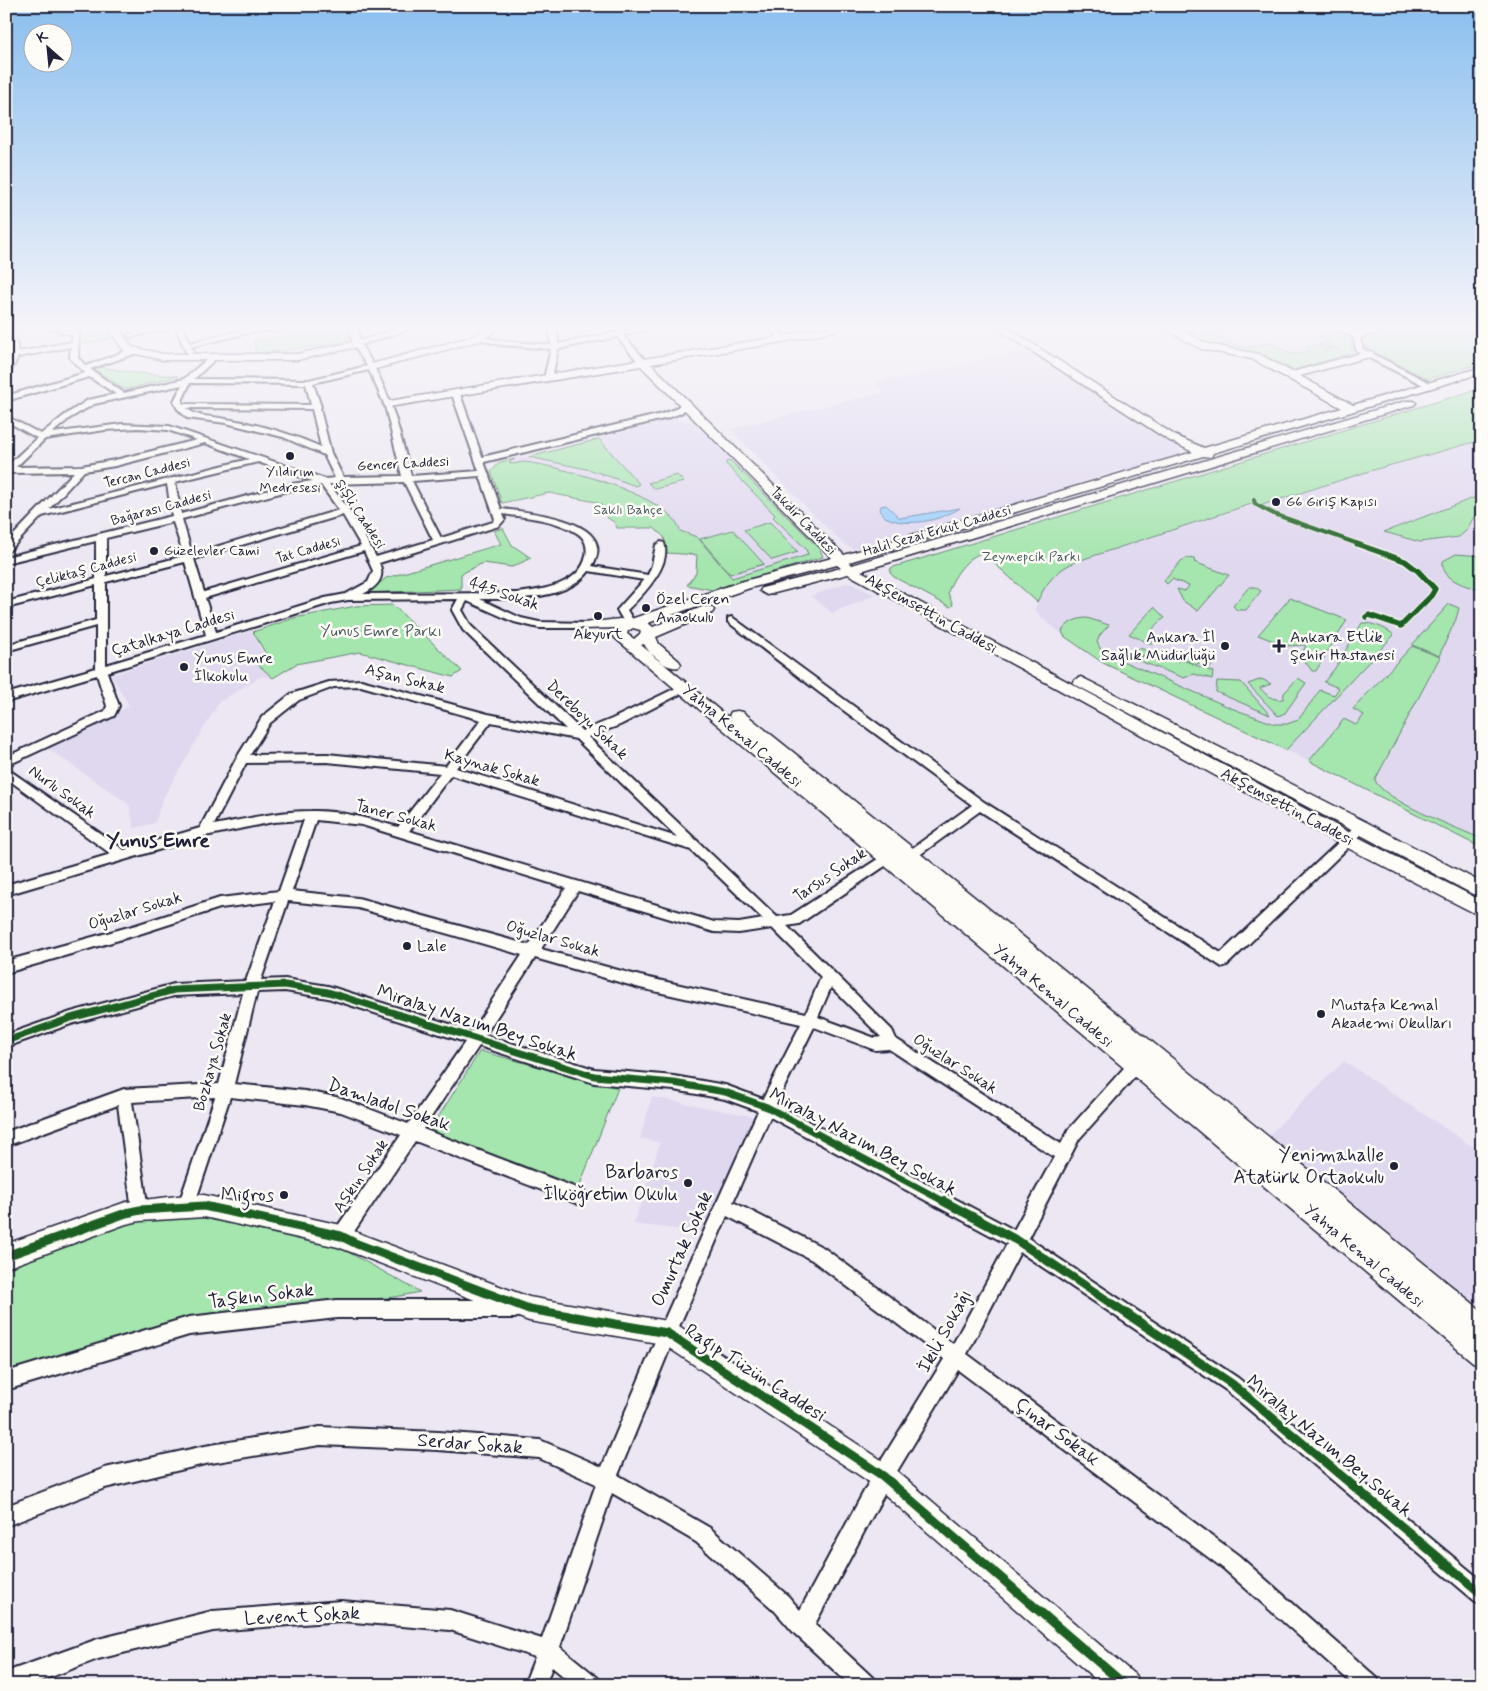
<svg xmlns="http://www.w3.org/2000/svg" width="1488" height="1691" viewBox="0 0 1488 1691" font-family="Mynerve,sans-serif">
  <style>
    .built { fill: #e0d8ef }
    .green { fill: #a5e5ae; stroke: #648474 }
    .water { fill: #9dd0fa; stroke: #6c8aae }
    .lines { fill: none; stroke-linecap: round; stroke-linejoin: round }
    .street-casing { stroke: #22223b; stroke-width: 4 }
    .secondary-casing { stroke: #22223b; stroke-width: 3 }
    .street { fill: #fdfcf7; fill-rule: evenodd }
    .secondary { fill: #fdfcf7; fill-rule: evenodd }
    .cycleway-far3-casing { stroke: #fdfcf7; stroke-width: 6 }
    .cycleway-far2-casing { stroke: #fdfcf7; stroke-width: 8 }
    .cycleway-far1-casing { stroke: #fdfcf7; stroke-width: 10 }
    .cycleway-casing { stroke: #fdfcf7; stroke-width: 12 }
    .cycleway-far3 { stroke: #1b5e20; stroke-width: 4.5 }
    .cycleway-far2 { stroke: #1b5e20; stroke-width: 5.5 }
    .cycleway-far1 { stroke: #1b5e20; stroke-width: 7 }
    .cycleway { stroke: #1b5e20; stroke-width: 9 }
    .poi-dot { fill: #22223b; stroke: #fdfcf7; stroke-width: 2 }
    .labels { text-anchor: middle; dominant-baseline: central; stroke-width: 5; stroke-linejoin: round; paint-order: stroke }
    .far-street-label { font-size: 14px; fill: #22223b; stroke: #fdfcf7 }
    .far-poi-label { font-size: 14px; fill: #22223b; stroke: #fdfcf7; text-anchor: start }
    .far-park-label { font-size: 14px; fill: #495c5e; stroke: #fdfcf7 }
    .street-label { font-size: 16px; fill: #22223b; stroke: #fdfcf7 }
    .poi-label { font-size: 16px; fill: #22223b; stroke: #fdfcf7; text-anchor: start }
    .park-label { font-size: 16px; fill: #495c5e; stroke: #fdfcf7 }
    .near-street-label { font-size: 19px; fill: #22223b; stroke: #fdfcf7 }
    .near-poi-label { font-size: 19px; fill: #22223b; stroke: #fdfcf7; text-anchor: end }
    .district-label { font-size: 21px; font-weight: bold; fill: #22223b; stroke: #fdfcf7 }
  </style>
  <rect width="100%" height="100%" fill="#ece7f2"/>
  <filter id="ink" filterUnits="userSpaceOnUse"><feTurbulence type="fractalNoise" baseFrequency=".02" numOctaves="2"/><feDisplacementMap in="SourceGraphic" scale="10" xChannelSelector="R" yChannelSelector="G"/><feConvolveMatrix kernelMatrix="1 2 1 2 8 2 1 2 1" color-interpolation-filters="sRGB"/></filter>
  <g filter="url(#ink)">
    <g class="built">
      <path d="M1212 328H1332L1350 339 1353 353 1294 370 1253 353 1199 342Z"/>
      <path d="M1025 349 1175 445 1181 451V453L1131 470H1119L992 511 854 549 842 543 730 429 884 392 877 385 878 381 892 377 904 379Z"/>
      <path d="M675 419 694 422 820 549 823 557 713 590 687 585 696 573 697 555 667 553 664 537 654 528H617L615 523 598 511V508L602 505 596 502 549 493 502 503 491 472 501 462Z"/>
      <path d="M1482 440V848L1309 761 1103 663 1064 636 1042 618 1035 609 1042 591 1056 573 1061 568 1075 562 1255 503 1259 506 1373 470Z"/>
      <path d="M846 583 855 585 875 595 832 613 811 596Z"/>
      <path d="M251 631 264 654 252 660 273 678 262 676 219 702 163 798 155 823 134 828 129 804 47 748 129 706 111 675Z"/>
      <path d="M1344 1061 1482 1153V1308L1268 1136Z"/>
      <path d="M652 1097 756 1117 707 1233 634 1224 660 1143 640 1138Z"/>
    </g>
    <g class="green">
      <path d="M67 328H106L113 338 84 344 82 334Z"/>
      <path d="M309 328H344L348 342 256 354 254 341 280 337 279 332Z"/>
      <path d="M1212 328H1226L1209 333C1235 347 1241 351 1271 343L1291 354 1311 351 1306 348 1318 345 1323 347 1325 351H1329L1327 348 1338 349 1320 344 1329 342 1319 337 1339 331 1350 339 1353 353 1294 370 1253 353 1209 346 1186 335Z"/>
      <path d="M1401 328H1460L1482 337V363L1428 379 1366 348 1365 338Z"/>
      <path d="M100 367 136 373 178 376 128 389 122 388 95 369Z"/>
      <path d="M1482 388V440L1373 470 1259 506 1254 503 1075 562C1055 571 1047 582 1037 602L983 553C968 555 951 579 948 593L953 605 950 607 894 577 890 573 891 568 897 566Z"/>
      <path d="M599 439 639 484 636 486 591 470 529 457Z"/>
      <path d="M515 459 510 462V464C515 464 520 462 525 462 563 467 643 490 670 515 676 520 678 525 680 531L697 537 732 578 808 555 806 549 773 517 775 515 726 464V462L730 460 820 549 823 557 713 590 687 585 696 573 697 555 667 553 664 537 654 528H617L615 523 598 511V508L602 505 596 502 549 493 502 503 491 472 500 462Z"/>
      <path d="M677 475 684 482 655 489 648 483Z"/>
      <path d="M1482 489V503L1466 531 1459 537 1420 542 1384 532 1476 497Z"/>
      <path d="M770 522 798 552 772 560 744 530Z"/>
      <path d="M503 528 512 545 531 558 512 567 483 563 461 574V589L367 593 386 578 501 544 494 531Z"/>
      <path d="M733 530 764 564 730 574 700 539Z"/>
      <path d="M1456 554 1482 556V590C1468 587 1440 580 1443 561Z"/>
      <path d="M1187 558 1195 559 1194 562 1229 575 1198 611 1183 601 1177 589 1185 591 1189 586 1172 579 1167 584 1164 581 1181 561Z"/>
      <path d="M1249 587H1255L1261 591 1246 610H1237L1233 606Z"/>
      <path d="M1290 598 1347 620 1316 671H1312L1301 656 1306 645 1286 646 1258 635Z"/>
      <path d="M1449 604 1459 608 1456 619 1439 656 1412 645Z"/>
      <path d="M393 605 462 671 453 677 360 652 296 664 273 678 254 661 266 654 253 632 294 618 356 606Z"/>
      <path d="M1154 607 1165 618C1154 624 1149 632 1153 645L1129 634Z"/>
      <path d="M1087 618 1109 625 1100 635 1097 642 1101 650 1111 656 1231 708 1275 724H1287L1298 720 1320 690 1334 695 1339 688 1324 682 1335 668 1362 623C1371 622 1388 629 1394 635L1286 750 1103 663 1064 636 1062 631C1068 622 1077 618 1087 618Z"/>
      <path d="M1412 646 1440 657 1375 780C1382 800 1460 829 1482 839V848L1309 761 1344 719 1356 725 1364 715 1353 709Z"/>
      <path d="M1139 648C1157 655 1170 650 1186 654 1195 656 1202 662 1212 664L1211 667 1198 663 1196 665 1182 658 1162 659 1145 655 1135 658 1131 656Z"/>
      <path d="M1142 656 1157 660 1186 661 1213 672 1212 679 1194 674 1184 678 1137 660Z"/>
      <path d="M1298 678 1306 683 1285 713 1278 716 1248 684 1262 679 1271 684 1260 688C1266 695 1273 701 1283 699L1284 693Z"/>
      <path d="M1217 681 1241 682 1270 715 1216 692Z"/>
      <path d="M480 1051 618 1088 579 1187 430 1130Z"/>
      <path d="M201 1213 332 1243 420 1292 395 1297 191 1316 6 1373V1256L137 1216Z"/>
    </g>
    <path class="water" d="M886 505 900 518 960 508C940 521 907 528 885 517L880 510 881 506Z"/>
    <g class="lines">
      <g class="street-casing">
        <g id="street">
          <path d="M21 328 20 330 6 333V329Z"/>
          <path d="M49 328H62L79 332 78 358 86 366 131 349H137V353L90 369 124 393 184 379 212 355H215V359L194 379 309 380 367 366 353 344 349 328H357L360 341 400 328H412L361 345C390 389 398 426 411 476L479 471 452 394 453 392 460 394 482 457 662 414 675 409 683 402H689V406L681 413 668 418 484 462 501 509C526 512 621 520 592 566L648 575 652 565 656 545 661 542 664 543C672 566 642 596 627 610L636 625 635 627H627L617 610 644 580 589 571C567 601 512 599 480 599L521 618 539 622 588 623 593 626 592 628H539L514 622 467 601 462 610 471 626 582 731 612 719 680 686H688L689 688 688 690 620 725 588 737 777 917 791 915 884 855 907 852 972 805 820 693 728 622V618L732 617 984 802 1221 953 1358 824H1366L1368 827 1366 830 1227 965 1222 967 980 811 914 859 891 862 799 924 787 926 892 1030 896 1039 1061 1144 1069 1129 1131 1060 1136 1059 1141 1060 1143 1065 1141 1070 1079 1139 1028 1238 1238 1378 1482 1581V1604L1475 1601 1226 1390 1020 1252 967 1354 1238 1555 1377 1678 1380 1685H1354L1224 1569 958 1370 890 1483 815 1624 873 1678 876 1685H850L795 1634 774 1610 696 1542 612 1493 560 1647 598 1678 601 1685H574L552 1667 545 1685H524L535 1657 450 1630 341 1621 213 1631 98 1659 30 1685H6V1672L98 1639 213 1611 341 1601 450 1610 542 1639 596 1484 539 1458 438 1450 320 1445 205 1464 105 1488 6 1526V1506L105 1468 205 1446 320 1427 438 1432 540 1440 602 1467 661 1327 758 1111 725 1099 674 1090 594 1083 479 1046 423 1129 584 1191 586 1196 584 1201 578 1204 415 1141 347 1242 341 1244 335 1242 333 1236 335 1230 401 1135 341 1112 305 1105 230 1097 194 1206 192 1212 186 1214 180 1212 178 1206 215 1097 132 1102 148 1210 146 1216 140 1218 134 1216 132 1210 118 1105 6 1146V1132L124 1089 219 1084 243 993 174 996 71 1024 6 1047V1035L71 1012 174 984 246 981 275 901 220 908 136 935 6 973V961L136 925 220 898 279 891 304 820 273 822 205 836 6 895V885L111 854 6 778V768L124 850 200 828 236 759 262 717 291 694 329 682 361 680 488 714 566 729 463 630 452 610 458 599 348 600 331 603 107 672 119 706 114 716 6 766V757L105 711 107 706 97 675 6 702V694L96 668V626L6 651V645L96 620V585L6 608V602L96 579V541L6 563V557L172 516 167 484 42 516 9 551 6 552V543L74 472 10 473 6 475V467L37 438 6 421V416L41 434 65 415 88 400 116 394 89 377 6 401V396L85 373 70 358 71 347 18 357 10 373 6 375V365L11 355 6 337 16 341 18 352 72 342V335ZM369 370 385 406 402 476 343 477 331 453 320 409 321 407 313 383ZM190 383 306 384 311 405 183 404 182 401ZM182 385 174 401 177 408 187 418 226 423 283 437 324 455 335 478 325 479 169 426 122 424 52 433 70 418 94 404ZM187 408 312 409 321 447C289 433 255 423 220 418 208 416 195 417 187 408ZM138 428 168 430 197 440 115 460 81 466 16 467 45 439 105 430ZM205 443 249 459 49 509 84 471 115 466ZM258 462 313 481 291 484 181 514 175 482ZM480 476 495 519 493 522 441 538 412 481ZM404 482 433 540 376 557 350 511 329 484ZM321 485 339 510 192 554 182 519 295 489ZM503 514C528 518 555 519 577 533 585 538 588 546 586 556 580 585 542 590 517 593L363 594C377 587 386 578 379 563L499 526 505 519ZM343 515 361 546 204 592 194 559ZM173 522 184 556 106 576V538ZM364 551 373 571 368 582 346 594 325 598 216 632 205 598ZM185 562 206 635 106 665V582ZM361 686 481 720 446 766 327 754 250 755 270 723 299 700 334 687ZM491 722 576 739 677 837 456 768ZM327 762 440 773 398 827C370 819 340 810 311 811 278 811 246 819 214 825L246 763ZM451 775 691 850 763 919 739 923 714 922 409 831ZM316 820 362 825 566 888 529 945 358 898 292 891ZM578 891 714 932 739 933 772 928 821 977 806 1013 640 976 541 949ZM288 901 358 908 522 955 472 1031 328 986 285 979 261 980ZM535 958 640 988 801 1024 763 1099 725 1085 674 1076 594 1069 485 1035ZM831 987 881 1037 875 1038 818 1017ZM285 991 328 998 465 1042 408 1124 341 1098 305 1091 234 1084 257 992ZM814 1027 875 1050 889 1049 1054 1157 1014 1230 776 1104ZM770 1117 1007 1244 953 1344 824 1248 733 1202ZM727 1216 812 1260 944 1359 876 1469 800 1610 788 1596 710 1528 618 1475 674 1338Z"/>
          <path d="M156 328H171L131 337 127 335Z"/>
          <path d="M176 328H184L190 343 252 328H287L283 330 251 332 191 347 194 352 190 354 186 352Z"/>
          <path d="M549 328H557L558 344 637 328H652L623 335 647 362 640 364 617 337 558 349 552 378 548 380 544 378 551 349 501 345 474 338 478 336 501 341 551 345Z"/>
          <path d="M769 328H777L787 339 786 341H780Z"/>
          <path d="M1184 328H1198L1176 334 1172 332Z"/>
          <path d="M1334 328H1344L1359 334 1363 349 1434 385 1427 387 1357 352 1353 337Z"/>
          <path d="M337 1300H515L521 1303 524 1309 521 1315 515 1318H337L189 1335 6 1390V1372L189 1317Z"/>
        </g>
      </g>
      <g class="secondary-casing">
        <g id="secondary">
          <path d="M108 328H118L132 347 163 354H297L357 341 362 344 357 347 297 360H163L124 351Z"/>
          <path d="M488 328H500L482 340 372 370 367 367 368 365 474 336Z"/>
          <path d="M820 328H839L838 330 783 342 651 364 844 555 1193 452 1168 440 996 328H1008L1176 436 1204 448 1342 408 1252 359 1201 349 1163 328H1176L1208 344 1259 354 1292 372 1369 351 1373 352 1374 354 1373 356 1300 376 1353 405 1482 367V373L1213 453 1211 457 1203 456 849 562 852 565 1406 401H1414L1416 403 1414 405 861 571 1354 835 1482 901V917L1342 845 848 574 767 595 760 591 762 588 841 568 837 565 750 588 648 623 653 627 702 607H712L714 610 712 613 656 637 659 644 679 661 681 664 679 667C667 670 650 655 644 644L641 645 731 720 729 716 731 712 737 711 743 712 983 904 1482 1311V1365L1473 1362 1401 1302 615 638 613 635 615 628 583 629 581 626 583 623 620 619 628 620 740 582 832 558 641 366 389 407 383 404 389 401 783 336ZM633 628 640 630 641 633 634 639 627 634 628 631Z"/>
          <path d="M1374 328H1390L1389 330 1356 339 1351 336 1352 334Z"/>
          <path d="M1465 328 1482 329V336L1466 330Z"/>
          <path d="M9 466 15 470 6 475V467Z"/>
          <path d="M1081 677 1368 823 1482 883V899L1076 685 1073 682 1076 679Z"/>
          <path d="M186 1195H204L341 1225 363 1235 529 1297 667 1321 676 1324 892 1467 1135 1675 1140 1685H1102L874 1485 663 1344 529 1321 338 1247 204 1217 140 1221 126 1224 6 1268V1244L126 1202Z"/>
        </g>
      </g>
      <use href="#street" class="street"/>
      <use href="#secondary" class="secondary"/>
      <g class="cycleway-far3-casing">
        <path id="cycleway-far3" d="M1254 500 1255 504 1274 514 1361 545"/>
      </g>
      <g class="cycleway-far2-casing">
        <path id="cycleway-far2" d="M1357 544 1405 561 1418 571 1435 589 1431 596 1401 626 1369 615 1366 617"/>
      </g>
      <g class="cycleway-far1-casing">
        <path id="cycleway-far1" d="M6 1041 71 1018 174 990 285 985 328 992 594 1076 674 1083 725 1092 767 1107 945 1202"/>
      </g>
      <g class="cycleway-casing">
        <g id="cycleway">
          <path d="M943 1201 1018 1241 1232 1384 1482 1594"/>
          <path d="M6 1256 126 1213 140 1210 204 1206 341 1236 357 1244 529 1309 667 1333 883 1476 1125 1685"/>
        </g>
      </g>
      <use href="#cycleway-far3" class="cycleway-far3"/>
      <use href="#cycleway-far2" class="cycleway-far2"/>
      <use href="#cycleway-far1" class="cycleway-far1"/>
      <use href="#cycleway" class="cycleway"/>
    </g>
  </g>
  <linearGradient id="sky" x2="0" y2="1"><stop stop-color="#8abfef"/><stop offset="0.58" stop-color="#f6f4f9"/><stop offset="1" stop-color="#f6f4f9" stop-opacity="0"/></linearGradient>
  <rect width="1488" height="565" fill="url(#sky)"/>
  <g class="poi-dot">
    <circle cx="290" cy="456" r="5"/>
    <circle cx="1276" cy="502" r="5"/>
    <circle cx="154" cy="551" r="5"/>
    <circle cx="646" cy="608" r="5"/>
    <circle cx="598" cy="616" r="5"/>
    <circle cx="1225" cy="646" r="5"/>
    <path d="M1276.5 638.5h5v5h5v5h-5v5h-5v-5h-5v-5h5z"/>
    <circle cx="184" cy="667" r="5"/>
    <circle cx="407" cy="946" r="5"/>
    <circle cx="1321" cy="1014" r="5"/>
    <circle cx="1394" cy="1166" r="5"/>
    <circle cx="688" cy="1183" r="5"/>
    <circle cx="284" cy="1195" r="5"/>
  </g>
  <g class="labels">
    <g class="far-street-label">
      <text transform="translate(403 464) rotate(-3)">Gencer Caddesi</text>
      <text transform="translate(147 473) rotate(-14)">Tercan Caddesi</text>
      <text transform="translate(161 508) rotate(-15)">Bağarası Caddesi</text>
      <text transform="translate(360 514) rotate(57)">Şişli Caddesi</text>
      <text transform="translate(803 521) rotate(46)">Takdir Caddesi</text>
      <text transform="translate(937 531) rotate(-16)">Halil Sezai Erkut Caddesi</text>
      <text transform="translate(308 550) rotate(-16)">Tat Caddesi</text>
      <text transform="translate(86 570) rotate(-15)">Çeliktaş Caddesi</text>
    </g>
    <g class="far-poi-label">
      <text x="290" y="472" text-anchor="middle">Yıldırım<tspan x="290" dy="16">Medresesi</tspan></text>
      <text x="1286" y="502">G6 Giriş Kapısı</text>
      <text x="164" y="551">Güzelevler Cami</text>
    </g>
    <g class="far-park-label">
      <text x="628" y="510">Saklı Bahçe</text>
      <text x="1031" y="557">Zeynepcik Parkı</text>
    </g>
    <g class="street-label">
      <text transform="translate(504 594) rotate(19)">445 Sokak</text>
      <text transform="translate(931 614) rotate(29)">Akşemsettin Caddesi</text>
      <text transform="translate(173 633) rotate(-17)">Çatalkaya Caddesi</text>
      <text transform="translate(405 679) rotate(14)">Aşan Sokak</text>
      <text transform="translate(587 720) rotate(44)">Dereboyu Sokak</text>
      <text transform="translate(742 736) rotate(40)">Yahya Kemal Caddesi</text>
      <text transform="translate(492 768) rotate(16)">Kaynak Sokak</text>
      <text transform="translate(62 792) rotate(36)">Nurlu Sokak</text>
      <text transform="translate(1287 807) rotate(28)">Akşemsettin Caddesi</text>
      <text transform="translate(396 816) rotate(15)">Taner Sokak</text>
      <text transform="translate(830 875) rotate(-34)">Tarsus Sokak</text>
      <text transform="translate(135 911) rotate(-17)">Oğuzlar Sokak</text>
      <text transform="translate(553 939) rotate(16)">Oğuzlar Sokak</text>
      <text transform="translate(1053 996) rotate(40)">Yahya Kemal Caddesi</text>
      <text transform="translate(213 1062) rotate(-74)">Bozkaya Sokak</text>
      <text transform="translate(955 1064) rotate(33)">Oğuzlar Sokak</text>
      <text transform="translate(361 1176) rotate(-56)">Aşkın Sokak</text>
      <text transform="translate(1364 1256) rotate(40)">Yahya Kemal Caddesi</text>
    </g>
    <g class="poi-label">
      <text x="656" y="599">Özel Ceren<tspan x="656" dy="18">Anaokulu</tspan></text>
      <text x="598" y="634" text-anchor="middle">Akyurt</text>
      <text x="1215" y="637" text-anchor="end">Ankara İl<tspan x="1215" dy="18">Sağlık Müdürlüğü</tspan></text>
      <text x="1290" y="637">Ankara Etlik<tspan x="1290" dy="18">Şehir Hastanesi</tspan></text>
      <text x="194" y="658">Yunus Emre<tspan x="194" dy="18">İlkokulu</tspan></text>
      <text x="417" y="946">Lale</text>
      <text x="1331" y="1005">Mustafa Kemal<tspan x="1331" dy="18">Akademi Okulları</tspan></text>
    </g>
    <g class="park-label">
      <text x="381" y="631">Yunus Emre Parkı</text>
    </g>
    <g class="near-street-label">
      <text transform="translate(477 1023) rotate(18)">Miralay Nazım Bey Sokak</text>
      <text transform="translate(389 1105) rotate(19)">Damladol Sokak</text>
      <text transform="translate(863 1142) rotate(28)">Miralay Nazım Bey Sokak</text>
      <text transform="translate(682 1249) rotate(-66)">Omurtak Sokak</text>
      <text transform="translate(261 1296) rotate(-7)">Taşkın Sokak</text>
      <text transform="translate(945 1331) rotate(-61)">İkili Sokağı</text>
      <text transform="translate(755 1373) rotate(33)">Ragıp Tüzün Caddesi</text>
      <text transform="translate(1057 1432) rotate(37)">Çınar Sokak</text>
      <text transform="translate(470 1444) rotate(4)">Serdar Sokak</text>
      <text transform="translate(1329 1446) rotate(40)">Miralay Nazım Bey Sokak</text>
      <text transform="translate(302 1616) rotate(-3)">Levent Sokak</text>
    </g>
    <g class="near-poi-label">
      <text x="1384" y="1155">Yenimahalle<tspan x="1384" dy="22">Atatürk Ortaokulu</tspan></text>
      <text x="678" y="1172">Barbaros<tspan x="678" dy="22">İlköğretim Okulu</tspan></text>
      <text x="274" y="1195">Migros</text>
    </g>
    <g class="district-label">
      <text x="158" y="841">Yunus Emre</text>
    </g>
  </g>
  <rect width="1488" height="1691" fill="none" stroke="#fdfcf7" stroke-width="25"/>
  <rect x="12" y="12" width="1463" height="1666" fill="none" stroke="#22223b" stroke-width="2" filter="url(#ink)"/>
  <g transform="translate(48 48) rotate(333)"><circle r="24" fill="#fdfcf7" stroke="#a5a5ac"/>
  <path d="M0-4L9 19L0 12L-9 19Z" fill="#22223b"/>
  <text y="-8" font-size="14" font-weight="bold" text-anchor="middle" fill="#22223b">K</text>
  </g>
</svg>
